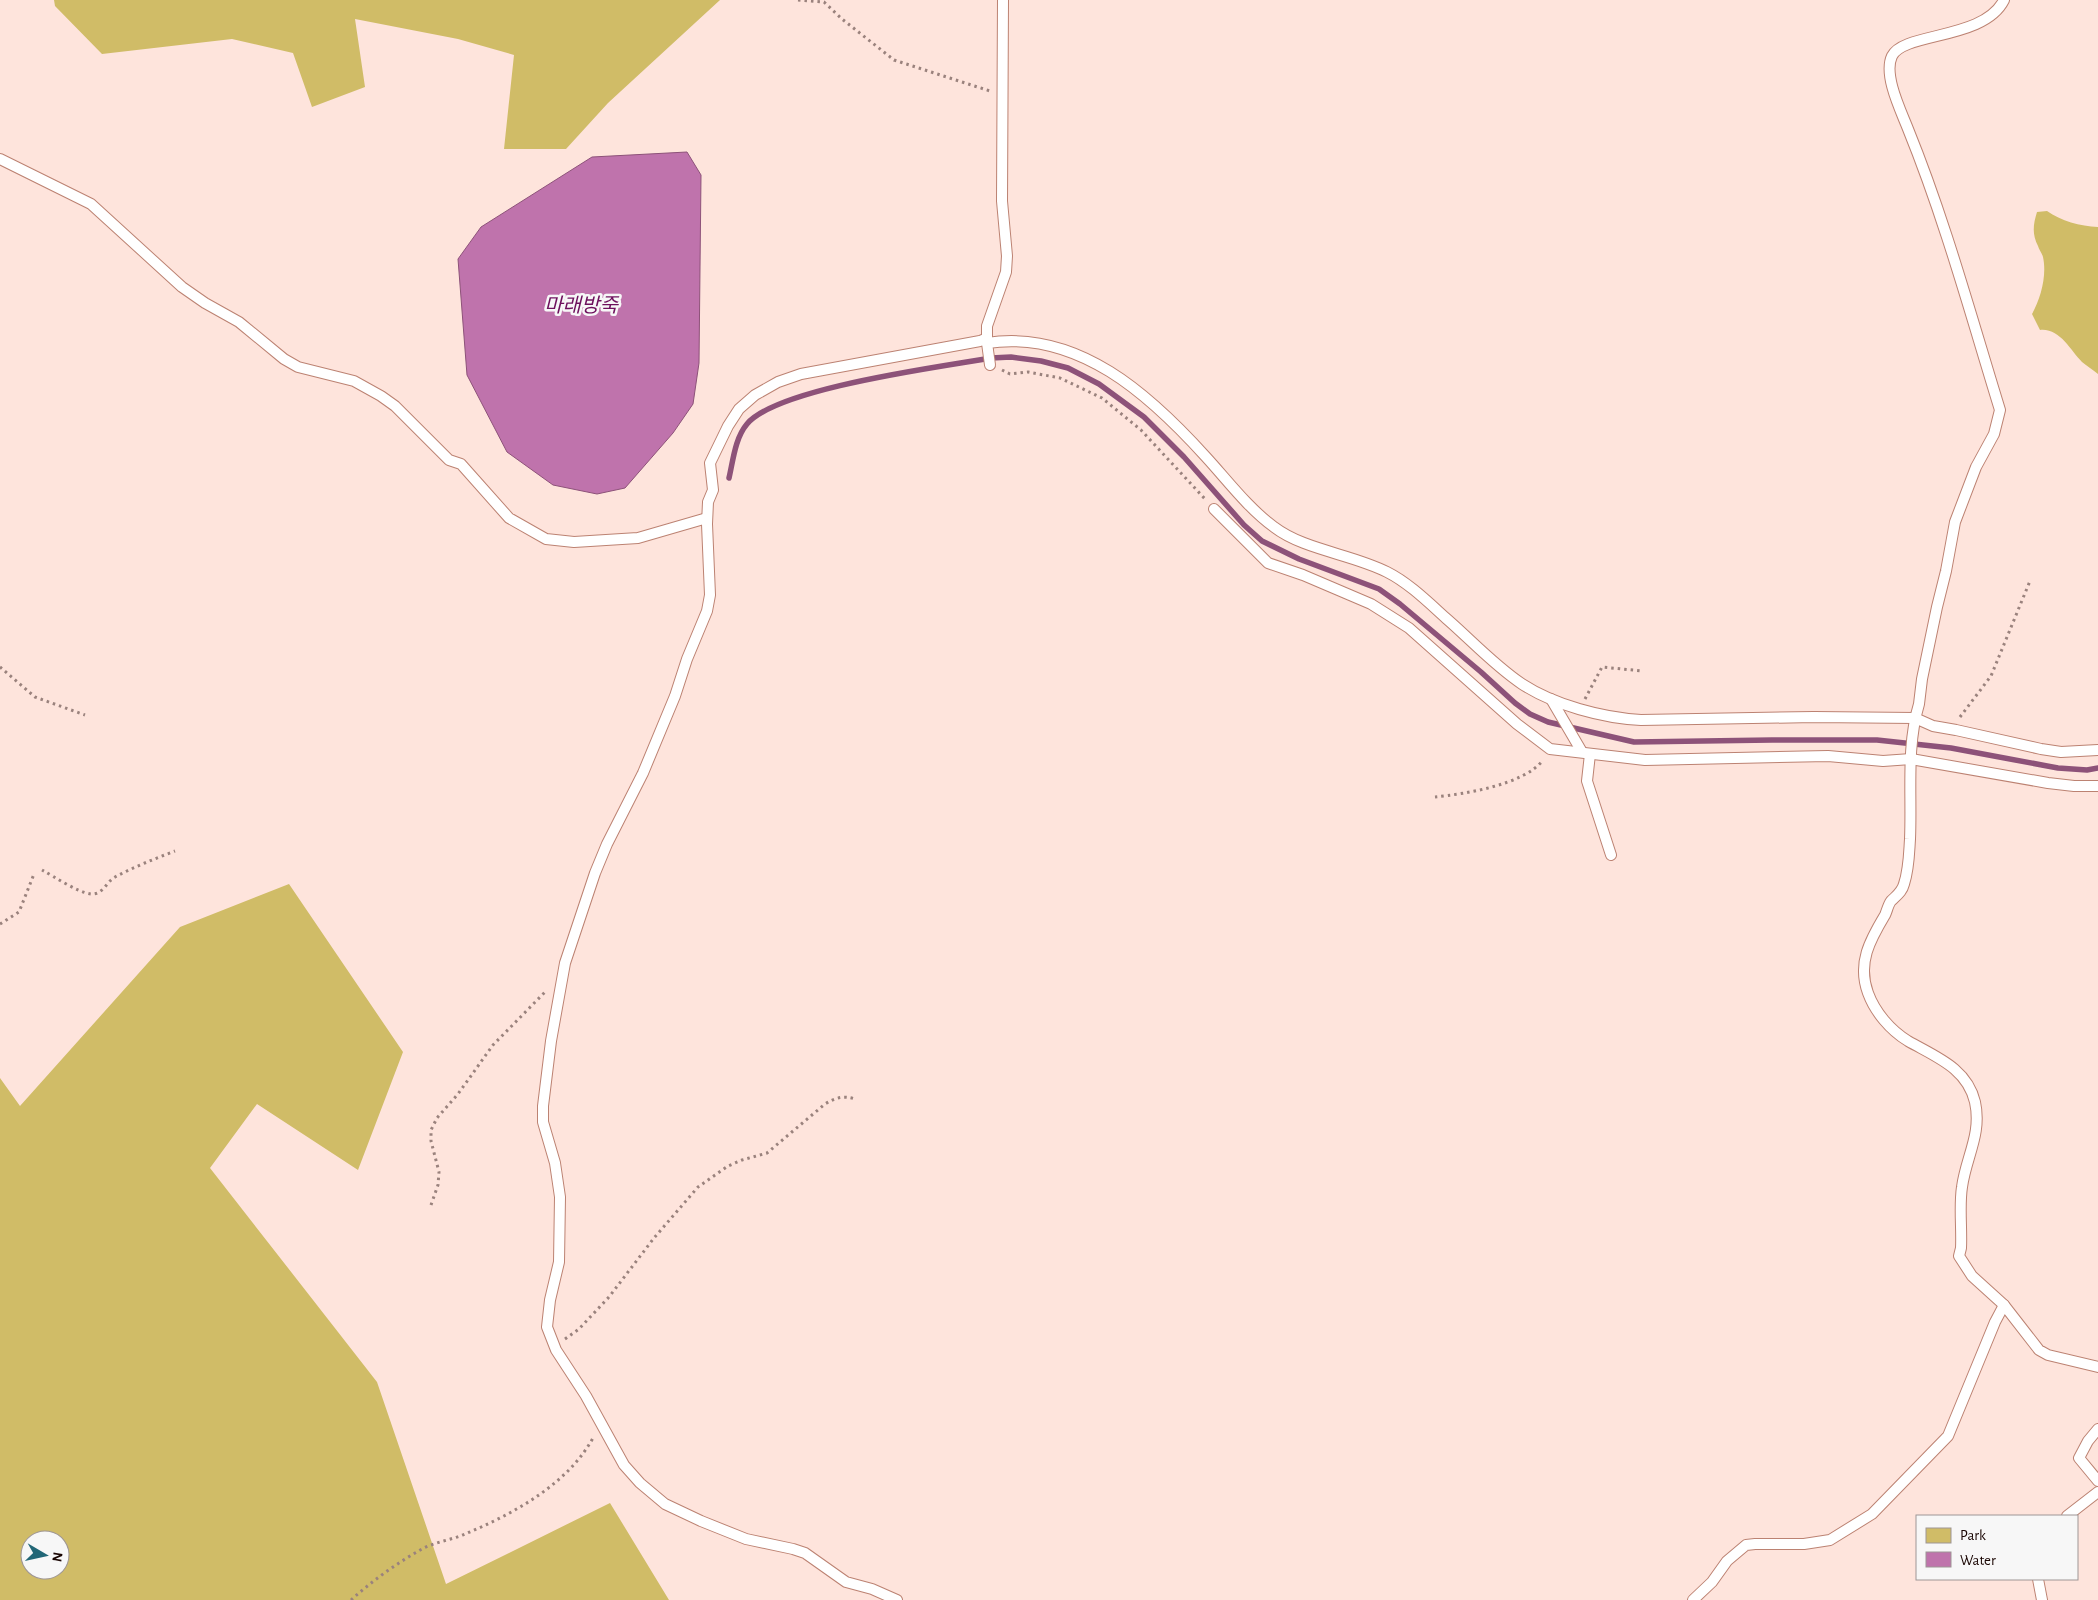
<svg xmlns="http://www.w3.org/2000/svg" width="2098" height="1600" viewBox="0 0 2098 1600" font-family="'Alegreya Sans','Noto Sans KR',sans-serif">
  <style>
    .green { fill: #d0bc67; fill-rule: evenodd }
    .water { fill: #bf73ac; stroke: #8d5279 }
    .lines { fill: none; stroke-linecap: round; stroke-linejoin: round }
    .stream { stroke: #8d5279; stroke-width: 5.5 }
    .service-casing { stroke: #bc8272; stroke-width: 12 }
    .path { stroke: #9a827d; stroke-width: 3; stroke-dasharray: 2.5 4; stroke-linecap: butt }
    .service { stroke: #fff; stroke-width: 10 }
    .labels { text-anchor: middle; dominant-baseline: central; stroke-width: 5; stroke-linejoin: round; paint-order: stroke }
    .water-label { font-size: 20px; font-style: italic; fill: #6d105d; stroke: #f7f7f7 }
  </style>
  <rect width="100%" height="100%" fill="#fee4dc"/>
  <g class="green">
    <path d="M54 0H720L608 103 566 149H504L514 55 458 39 355 19 365 87 312 107 293 53 232 39 102 54 55 6Z"/>
    <path d="M2047 211C2061 221 2080 226 2098 227V374C2093 370 2087 366 2082 362 2070 350 2060 328 2040 330L2032 314C2041 298 2047 275 2043 257 2042 253 2039 250 2038 246 2032 234 2033 225 2037 212Z"/>
    <path d="M289 884 403 1052 358 1170 257 1104 210 1168 377 1382 446 1584 610 1503 669 1600H0V1078L20 1106 180 927ZM30 1540H60V1570H30Z"/>
  </g>
  <path class="water" d="M687 152 701 175 699 363 693 404 673 433 625 488 597 494 553 485 507 452 467 375 458 259 481 227 592 157Z"/>
  <g class="lines">
    <path class="stream" d="M729 478C733 461 735 438 747 424 777 388 940 367 991 358L1011 357 1041 361 1068 368 1099 384 1144 417 1184 457 1244 525 1262 541 1299 559 1379 589 1400 604 1481 672 1515 703 1530 714 1548 722 1634 742 1772 740H1877L1951 748 2058 768 2087 770 2098 768"/>
    <g class="service-casing">
      <g id="service">
        <path d="M2004 0C1984 40 1904 32 1892 56 1883 75 1901 111 1908 129 1945 220 1971 316 2000 410L1994 434 1976 467 1955 522 1946 571 1937 607 1922 679 1919 704C1906 747 1912 794 1910 839 1909 854 1909 869 1904 884 1902 892 1897 895 1891 901 1888 905 1887 911 1885 915 1870 940 1857 963 1868 993 1875 1012 1890 1030 1908 1041 1936 1057 1967 1068 1975 1102 1982 1134 1966 1157 1962 1187 1959 1206 1962 1228 1961 1248L1959 1256 1972 1276 2004 1305 2039 1350 2048 1355 2098 1367"/>
        <path d="M0 159 91 204 182 287 205 303 239 322 284 359 298 367 354 381 381 396 395 406 449 460 461 464 509 518 546 539 574 542 638 538 707 518"/>
        <path d="M987 338V326L1006 272 1007 256 1002 201 1003 0"/>
        <path d="M987 343 990 365"/>
        <path d="M1214 509 1268 563 1303 575 1371 604 1409 628 1517 724 1550 749 1645 760 1828 756 1883 761 1911 759 2048 783 2074 786H2098"/>
        <path d="M1551 699 1582 752"/>
        <path d="M1590 754 1587 781 1611 855"/>
        <path d="M2098 1429 2088 1441 2079 1458 2098 1481"/>
        <path d="M2067 1516 2098 1492"/>
        <path d="M2038 1579 2042 1600"/>
        <path d="M897 1600 872 1589 846 1582 805 1553 793 1549 746 1539 701 1521 665 1504 640 1483 624 1465 586 1396 556 1350 547 1327 550 1300 559 1262 560 1197 555 1163 543 1122V1106L551 1041 565 963 595 873 607 844 643 773 675 696 687 659 707 611 710 595 707 524 708 502 713 490 710 463 728 426 739 409 755 395 778 382 801 374 980 341 987 338V343C1078 329 1150 395 1206 457 1228 481 1248 508 1274 527 1304 550 1352 554 1387 572 1409 583 1429 603 1448 620 1472 641 1495 666 1522 684 1554 705 1603 718 1641 720L1814 717 1915 718 1933 726 1956 730 2041 749 2061 752 2098 750"/>
        <path d="M1693 1600 1712 1582 1727 1561 1746 1545 1755 1544H1804L1830 1540 1872 1514 1948 1436 1995 1322 2004 1305"/>
      </g>
    </g>
    <g class="path">
      <path d="M798 0 824 2 842 19 894 60 990 91"/>
      <path d="M1002 370 1010 374 1028 372 1060 378 1102 398 1141 430 1205 499"/>
      <path d="M0 667 35 697 85 715"/>
      <path d="M1585 699 1602 667 1643 671"/>
      <path d="M1960 717 1991 676 2030 581"/>
      <path d="M1435 797C1464 794 1524 785 1543 760"/>
      <path d="M42 870C55 877 77 892 91 894 103 895 106 882 115 877 134 867 154 859 175 851"/>
      <path d="M0 924 19 912 34 874"/>
      <path d="M431 1205 438 1185 439 1172 431 1141V1130L437 1118 458 1094 493 1045 547 990"/>
      <path d="M565 1339 579 1329 609 1297 654 1238 698 1187 728 1166 742 1160 767 1153 825 1104C835 1098 843 1095 855 1099"/>
      <path d="M351 1600C372 1581 397 1563 422 1549 435 1542 451 1540 465 1534 513 1514 567 1485 593 1438"/>
    </g>
    <use href="#service" class="service"/>
  </g>
  <g class="labels">
    <g class="water-label">
      <text x="581" y="306">마래방죽</text>
    </g>
  </g>
  <rect x="1916" y="1515" width="162" height="65" fill="#f7f7f7" stroke="#9e9695"/>
  <rect x="1926" y="1528" width="25" height="15" fill="#d0bc67" stroke="#9e9695"/>
  <text x="1960" y="1540" font-size="15" fill="#190502">Park</text>
  <rect x="1926" y="1552" width="25" height="15" fill="#bf73ac" stroke="#9e9695"/>
  <text x="1960" y="1565" font-size="15" fill="#190502">Water</text>
  <g transform="translate(45 1555) rotate(99)"><circle r="24" fill="#f7f7f7" stroke="#9e9695"/>
  <path d="M0-4L9 19L0 12L-9 19Z" fill="#226777"/>
  <text y="-8" font-size="14" font-weight="bold" text-anchor="middle" fill="#190502">N</text>
  </g>
</svg>
